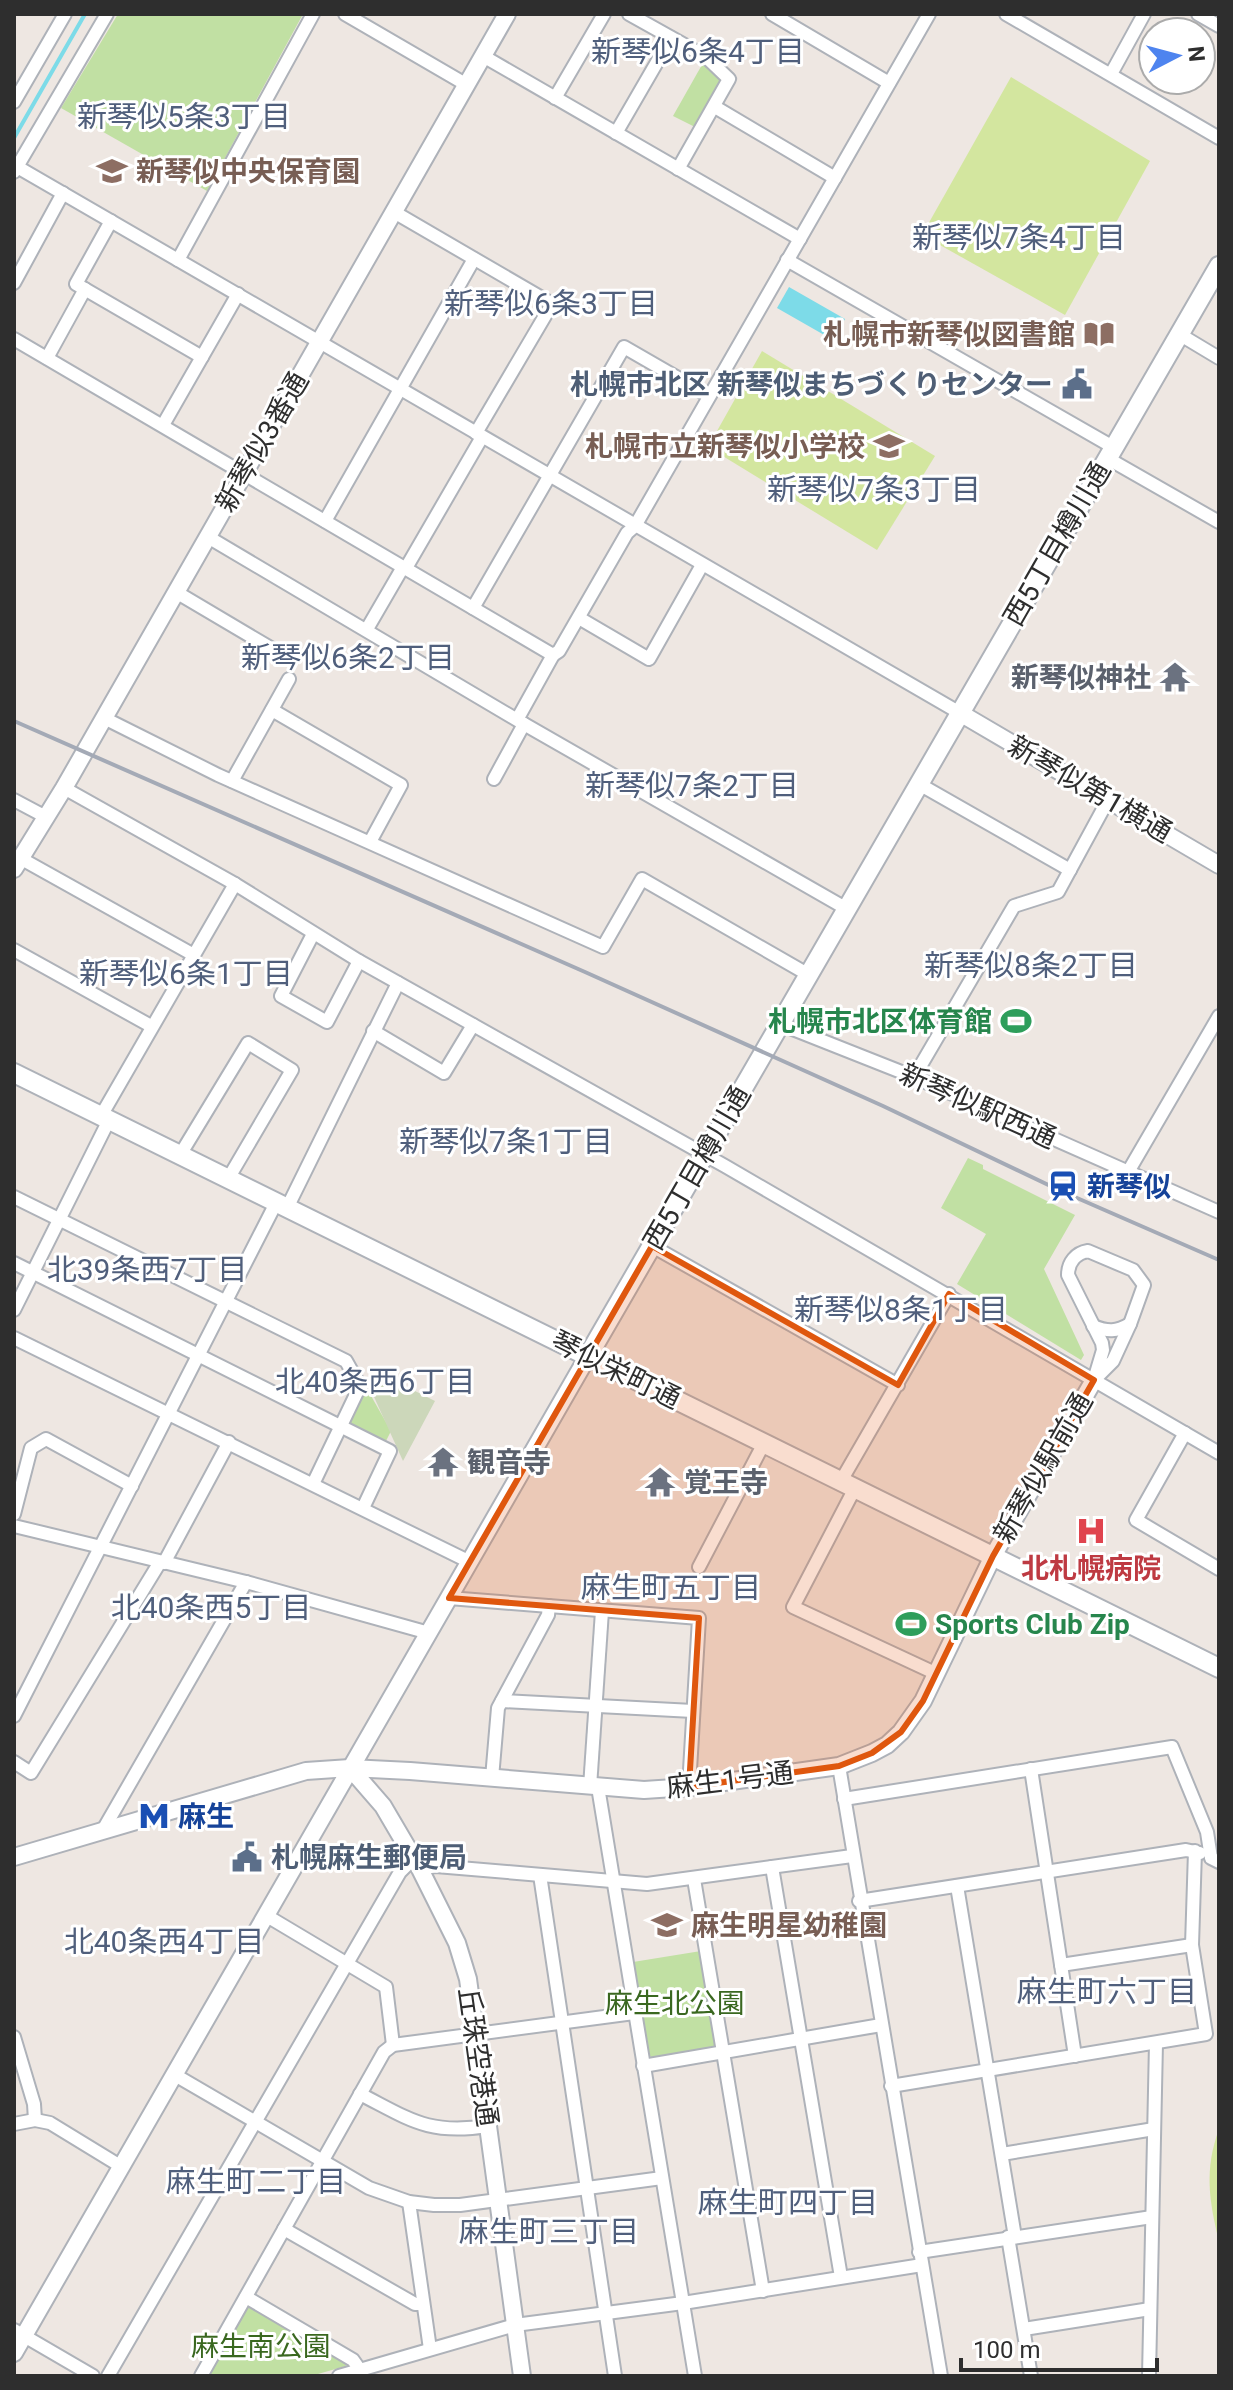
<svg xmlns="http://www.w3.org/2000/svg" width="1233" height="2390" viewBox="0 0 1233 2390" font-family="Roboto,'Noto Sans JP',sans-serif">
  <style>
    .green { fill: #c1e0a3 }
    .cemetery { fill: #ccd7ba }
    .pitch { fill: #d3e69f }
    .water { fill: #7ddbe8 }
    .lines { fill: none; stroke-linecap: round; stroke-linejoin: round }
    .stream { stroke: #7ddbe8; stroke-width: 4 }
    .minor-casing { stroke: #aeb2b9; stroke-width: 16 }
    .tertiary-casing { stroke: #aeb2b9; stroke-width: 20 }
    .secondary-casing { stroke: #aeb2b9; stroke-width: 22 }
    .minor { stroke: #fff; stroke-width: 12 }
    .tertiary { stroke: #fff; stroke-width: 16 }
    .secondary { stroke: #fff; stroke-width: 18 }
    .rail { stroke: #a4aab6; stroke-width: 4 }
    .marked { fill: #df570e; fill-opacity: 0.2; stroke: #df570e; stroke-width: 6; stroke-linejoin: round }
    .labels { text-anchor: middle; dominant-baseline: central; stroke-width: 6; stroke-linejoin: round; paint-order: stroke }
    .education-label { font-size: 28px; font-weight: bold; fill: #785e54; stroke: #fff; text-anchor: start }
    .service-label { font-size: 28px; font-weight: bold; fill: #4e5e75; stroke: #fff; text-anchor: end }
    .street-label { font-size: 28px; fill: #2e2e2e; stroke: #fff }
    .worship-label { font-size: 28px; font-weight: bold; fill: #5b616d; stroke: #fff; text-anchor: start }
    .leisure-label { font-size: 28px; font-weight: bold; fill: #27864d; stroke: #fff; text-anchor: end }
    .transit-label { font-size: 28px; font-weight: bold; fill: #164399; stroke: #fff; text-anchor: start }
    .health-label { font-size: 28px; font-weight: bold; fill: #be3a42; stroke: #fff }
    .park-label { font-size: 28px; fill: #3a6820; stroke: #fff }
    .neighbourhood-label { font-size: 30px; fill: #505f7c; stroke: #fff }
  </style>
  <rect width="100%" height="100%" fill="#eee7e2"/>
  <g class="green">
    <path d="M118 14H303L207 191 61 108Z"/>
    <path d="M703 63 711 67 721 81 697 128 673 116Z"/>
    <path d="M968 1158 983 1165V1169L1075 1215 1044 1269 1084 1355 1081 1360 957 1284 986 1234 941 1208Z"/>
    <path d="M366 1387 391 1431 386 1441 348 1422Z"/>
    <path d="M701 1951 716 2045 714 2049 653 2058 648 2055 633 1962Z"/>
    <path d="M253 2306 344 2360 346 2366 311 2376H209L247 2307Z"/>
  </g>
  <path class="cemetery" d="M397 1382 435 1401 403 1461 370 1388Z"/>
  <g class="pitch">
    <path d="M1011 77 1150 161 1065 315 922 235Z"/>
    <path d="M762 351 935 456 877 550 708 447Z"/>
    <path d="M1219 2129V2242C1209 2200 1204 2170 1219 2129Z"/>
  </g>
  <path class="water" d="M789 287 845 319 833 340 777 308Z"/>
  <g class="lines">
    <path class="stream" d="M14 138 85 14"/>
    <g class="minor-casing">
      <g id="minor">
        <path d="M345 14 467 85"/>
        <path d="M629 14 706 57 729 79 678 169"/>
        <path d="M772 14 889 83"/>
        <path d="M1006 14 1219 138"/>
        <path d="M1198 14 1219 26"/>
        <path d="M483 56 800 239"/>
        <path d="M1111 74 1144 14"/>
        <path d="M555 98 604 14"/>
        <path d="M14 102 65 14"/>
        <path d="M715 107 835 178"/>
        <path d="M616 133 671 38"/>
        <path d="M14 165 960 713"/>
        <path d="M14 172 107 14"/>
        <path d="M394 212 552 304 476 433"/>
        <path d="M111 221 76 284 202 357"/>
        <path d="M178 260 313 14"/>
        <path d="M787 260 1113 447"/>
        <path d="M14 283 63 193"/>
        <path d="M1179 334 1219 358"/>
        <path d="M14 339 553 655 559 651 627 533 635 526 929 14"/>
        <path d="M47 358 85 289"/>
        <path d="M163 425 238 294"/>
        <path d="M1107 458 1219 522"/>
        <path d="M325 521 474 259"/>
        <path d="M208 537 524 724 847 909"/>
        <path d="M406 568 482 437"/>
        <path d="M176 592 279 653"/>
        <path d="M473 608 624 347 709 396"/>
        <path d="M579 618 649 659 702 565"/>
        <path d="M367 629 403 567"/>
        <path d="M272 710 401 785 370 842"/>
        <path d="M104 718 218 775 603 947 642 879 809 975"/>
        <path d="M518 718 553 655"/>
        <path d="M494 779 524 724"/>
        <path d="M232 781 289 679"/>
        <path d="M919 784 1070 870"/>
        <path d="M64 788 235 884 359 961 725 1166 1219 1453"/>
        <path d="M14 800 46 817"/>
        <path d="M20 858 192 954"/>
        <path d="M313 934 281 996 327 1022 359 961"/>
        <path d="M14 950 151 1026"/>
        <path d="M780 1024 914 1077 1219 1212"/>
        <path d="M373 1031 444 1073 473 1025"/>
        <path d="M914 1077 1014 906 1058 892 1108 800"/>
        <path d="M101 1116 235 884"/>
        <path d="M180 1155 248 1043 292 1070 228 1179"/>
        <path d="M1128 1172 1219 1016"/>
        <path d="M14 1197 346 1361 360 1386 313 1484"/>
        <path d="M287 1208 398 983"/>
        <path d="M652 1246 898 1385"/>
        <path d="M1088 1251 1133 1270 1144 1285 1130 1324 1113 1361 1094 1380 1103 1350 1102 1343 1068 1275C1068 1262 1076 1253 1088 1251Z"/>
        <path d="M14 1263 390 1451 363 1508"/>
        <path d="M14 1310 109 1120"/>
        <path d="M1093 1326C1108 1332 1116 1332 1130 1324"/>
        <path d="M14 1338 470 1562"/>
        <path d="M1185 1433 1136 1520 1219 1569"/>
        <path d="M841 1481 949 1294"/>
        <path d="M855 1488 793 1607 937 1674"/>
        <path d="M14 1514 31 1448 46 1439 132 1486"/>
        <path d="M14 1526 246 1582 429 1633"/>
        <path d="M164 1563 229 1442"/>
        <path d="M699 1567 764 1443"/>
        <path d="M449 1598 699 1618 689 1787"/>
        <path d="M502 1701 693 1711"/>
        <path d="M14 1716 276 1203"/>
        <path d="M14 1762 31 1773 160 1562"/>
        <path d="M839 1766 941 2376"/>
        <path d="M1031 1769 1075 2056"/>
        <path d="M492 1778 498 1708 548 1615 549 1606"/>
        <path d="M590 1787 602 1611"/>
        <path d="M598 1787 695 2376"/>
        <path d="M844 1799 1172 1747 1207 1832 1211 1858 1219 1862"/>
        <path d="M103 1830 246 1582"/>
        <path d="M772 1867 841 2277"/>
        <path d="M420 1869 436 1866 647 1884 852 1856"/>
        <path d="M540 1875 615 2376"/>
        <path d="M694 1879 763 2291"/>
        <path d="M957 1886 1015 2237"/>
        <path d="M859 1901 1186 1850 1200 1853"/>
        <path d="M267 1916 386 1987 393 2045"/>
        <path d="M1061 1965 1192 1945"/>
        <path d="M14 2037 34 2104 35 2120"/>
        <path d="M643 2066 881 2025"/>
        <path d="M175 2075 369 2188 409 2202 434 2205H460L662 2178"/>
        <path d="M891 2086 1206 2034 1192 1945 1195 1851"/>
        <path d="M360 2094C411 2120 428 2135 488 2126"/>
        <path d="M14 2124 35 2120 50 2123 122 2167"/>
        <path d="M1002 2154 1154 2129"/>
        <path d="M409 2202 430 2349"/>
        <path d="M284 2229 415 2304H423"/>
        <path d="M1008 2237 1031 2376"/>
        <path d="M919 2252 1152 2217"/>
        <path d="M246 2297 353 2360 360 2370"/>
        <path d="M1024 2329 1150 2309"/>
        <path d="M14 2330 93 2376"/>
        <path d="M108 2376 400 1872 414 1858"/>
        <path d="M201 2376 384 2052 393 2045 634 2013"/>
        <path d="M339 2376 515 2325 683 2303 922 2265"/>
        <path d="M1149 2376 1156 2043"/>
      </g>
    </g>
    <g class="tertiary-casing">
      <g id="tertiary">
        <path d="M960 713 1219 865"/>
        <path d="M14 869 64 788 507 14"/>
        <path d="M350 1768 383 1806 420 1869 457 1943 468 1979 522 2376"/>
        <path d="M14 1857 306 1771 350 1768 410 1771 644 1790 689 1787 839 1766 872 1753 887 1745 901 1732 923 1701 993 1556 1094 1380"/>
        <path d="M14 2353 588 1356"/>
      </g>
    </g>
    <g class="secondary-casing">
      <g id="secondary">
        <path d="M14 1073 1219 1668"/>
        <path d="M588 1356 1219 266"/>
      </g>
    </g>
    <use href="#minor" class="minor"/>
    <use href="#tertiary" class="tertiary"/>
    <use href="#secondary" class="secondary"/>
    <path class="rail" d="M14 721 585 972 883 1106 1061 1191 1219 1260"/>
  </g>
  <path class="marked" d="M652 1246 898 1385 949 1294 1094 1380 993 1556 923 1701 901 1732 872 1753 839 1766 689 1787 699 1618 449 1598Z"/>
  <defs>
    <g id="school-bare" transform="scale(2.4)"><path d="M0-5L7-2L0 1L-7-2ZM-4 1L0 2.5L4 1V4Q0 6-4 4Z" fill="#8d6e63" stroke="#fff" stroke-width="2.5" paint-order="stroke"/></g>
    <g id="library-bare" transform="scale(2.4)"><path d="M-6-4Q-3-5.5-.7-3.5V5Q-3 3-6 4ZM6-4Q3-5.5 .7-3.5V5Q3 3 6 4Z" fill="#8d6e63" stroke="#fff" stroke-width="2.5" paint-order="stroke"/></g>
    <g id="civic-bare" transform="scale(2.4)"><path d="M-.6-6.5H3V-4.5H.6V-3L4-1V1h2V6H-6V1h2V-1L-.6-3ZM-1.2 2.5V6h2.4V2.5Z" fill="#5c6f8a" stroke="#fff" stroke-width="2.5" paint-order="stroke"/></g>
    <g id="temple-bare" transform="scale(2.4)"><path d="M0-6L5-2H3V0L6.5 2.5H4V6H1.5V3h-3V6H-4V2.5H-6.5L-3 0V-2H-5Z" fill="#6b7280" stroke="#fff" stroke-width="2.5" paint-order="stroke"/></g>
    <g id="stadium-bare" transform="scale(2.4)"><path d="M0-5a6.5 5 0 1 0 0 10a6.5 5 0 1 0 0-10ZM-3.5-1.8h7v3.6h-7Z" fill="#2e9e5b" stroke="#fff" stroke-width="2.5" paint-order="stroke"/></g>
    <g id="station-bare" transform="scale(2.4)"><path d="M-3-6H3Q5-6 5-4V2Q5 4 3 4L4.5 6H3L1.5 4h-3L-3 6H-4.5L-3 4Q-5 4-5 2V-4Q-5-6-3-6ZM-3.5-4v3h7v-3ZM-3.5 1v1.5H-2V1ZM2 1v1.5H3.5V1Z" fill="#1a4fb4" stroke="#fff" stroke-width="2.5" paint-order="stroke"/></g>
    <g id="hospital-bare" transform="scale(2.4)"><path d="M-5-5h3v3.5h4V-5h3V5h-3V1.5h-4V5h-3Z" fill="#e0444e" stroke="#fff" stroke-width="2.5" paint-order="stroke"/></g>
    <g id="metro-bare" transform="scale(2.4)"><path d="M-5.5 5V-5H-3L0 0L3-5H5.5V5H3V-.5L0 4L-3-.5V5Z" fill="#1a4fb4" stroke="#fff" stroke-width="2.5" paint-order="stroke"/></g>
  </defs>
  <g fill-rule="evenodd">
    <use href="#school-bare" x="112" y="171"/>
    <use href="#library-bare" x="1099" y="334"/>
    <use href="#civic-bare" x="1077" y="384"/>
    <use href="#school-bare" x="889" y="446"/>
    <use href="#temple-bare" x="1175" y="677"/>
    <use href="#stadium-bare" x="1016" y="1021"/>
    <use href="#station-bare" x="1063" y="1186"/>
    <use href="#temple-bare" x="443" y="1462"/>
    <use href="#temple-bare" x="660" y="1482"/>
    <use href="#hospital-bare" x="1091" y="1531"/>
    <use href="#stadium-bare" x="911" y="1624"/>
    <use href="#metro-bare" x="154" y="1816"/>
    <use href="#civic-bare" x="247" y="1857"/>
    <use href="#school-bare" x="667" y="1925"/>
  </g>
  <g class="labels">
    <g class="education-label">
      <text x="136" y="171">新琴似中央保育園</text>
      <text x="1075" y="334" text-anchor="end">札幌市新琴似図書館</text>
      <text x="865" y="446" text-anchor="end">札幌市立新琴似小学校</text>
      <text x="691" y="1925">麻生明星幼稚園</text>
    </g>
    <g class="service-label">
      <text x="1053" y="384">札幌市北区 新琴似まちづくりセンター</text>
      <text x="271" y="1857" text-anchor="start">札幌麻生郵便局</text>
    </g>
    <g class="street-label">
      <text transform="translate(262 442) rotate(-60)">新琴似3番通</text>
      <text transform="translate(1057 544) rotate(-60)">西5丁目樽川通</text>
      <text transform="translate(1090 789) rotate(30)">新琴似第1横通</text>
      <text transform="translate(978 1106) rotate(24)">新琴似駅西通</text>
      <text transform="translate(697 1168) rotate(-60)">西5丁目樽川通</text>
      <text transform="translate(616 1370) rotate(26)">琴似栄町通</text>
      <text transform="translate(1043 1468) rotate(-60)">新琴似駅前通</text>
      <text transform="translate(730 1780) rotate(-7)">麻生1号通</text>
      <text transform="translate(478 2057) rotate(82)">丘珠空港通</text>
    </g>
    <g class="worship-label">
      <text x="1151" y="677" text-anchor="end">新琴似神社</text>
      <text x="467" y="1462">観音寺</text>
      <text x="684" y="1482">覚王寺</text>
    </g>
    <g class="leisure-label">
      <text x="992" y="1021">札幌市北区体育館</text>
      <text x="935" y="1624" text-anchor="start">Sports Club Zip</text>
    </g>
    <g class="transit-label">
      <text x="1087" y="1186">新琴似</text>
      <text x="178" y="1816">麻生</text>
    </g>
    <g class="health-label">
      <text x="1091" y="1568">北札幌病院</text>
    </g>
    <g class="park-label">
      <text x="675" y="2003">麻生北公園</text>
      <text x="261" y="2346">麻生南公園</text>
    </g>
    <g class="neighbourhood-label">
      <text x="698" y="51">新琴似6条4丁目</text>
      <text x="184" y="116">新琴似5条3丁目</text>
      <text x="1019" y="237">新琴似7条4丁目</text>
      <text x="551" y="303">新琴似6条3丁目</text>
      <text x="874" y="489">新琴似7条3丁目</text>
      <text x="348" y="657">新琴似6条2丁目</text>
      <text x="692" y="785">新琴似7条2丁目</text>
      <text x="1031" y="965">新琴似8条2丁目</text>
      <text x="186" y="973">新琴似6条1丁目</text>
      <text x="506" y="1141">新琴似7条1丁目</text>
      <text x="147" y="1269">北39条西7丁目</text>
      <text x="901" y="1309">新琴似8条1丁目</text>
      <text x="375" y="1381">北40条西6丁目</text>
      <text x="671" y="1587">麻生町五丁目</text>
      <text x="211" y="1607">北40条西5丁目</text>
      <text x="164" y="1941">北40条西4丁目</text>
      <text x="1107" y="1991">麻生町六丁目</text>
      <text x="256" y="2181">麻生町二丁目</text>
      <text x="788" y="2202">麻生町四丁目</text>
      <text x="549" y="2231">麻生町三丁目</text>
    </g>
  </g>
  <rect width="1233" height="2390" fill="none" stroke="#2e2e2e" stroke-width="32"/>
  <g transform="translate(1177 56) rotate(84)"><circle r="38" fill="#ffffff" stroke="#ababab" stroke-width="2"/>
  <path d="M0-6L14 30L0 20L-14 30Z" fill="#4e84ef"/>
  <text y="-12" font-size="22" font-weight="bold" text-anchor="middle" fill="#2e2e2e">N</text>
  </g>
  <path d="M961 2358v12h196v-12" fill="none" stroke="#2e2e2e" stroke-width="4"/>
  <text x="973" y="2358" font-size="24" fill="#2e2e2e" stroke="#ffffff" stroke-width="6" paint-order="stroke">100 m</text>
</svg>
